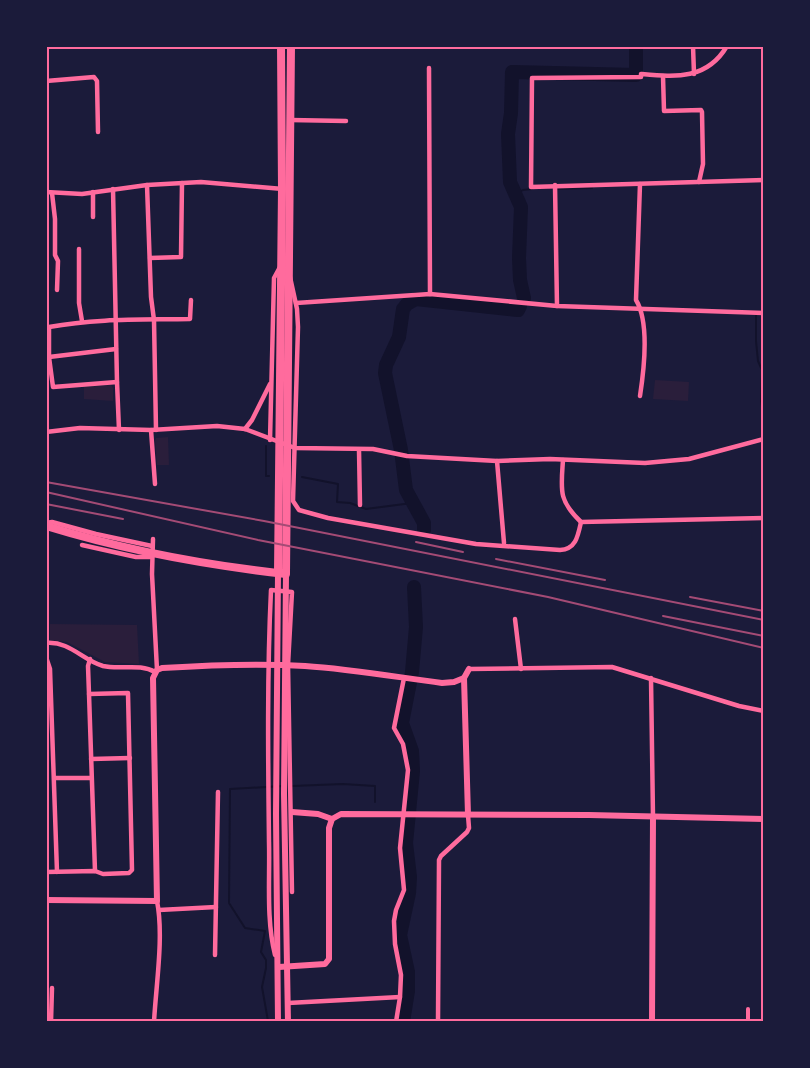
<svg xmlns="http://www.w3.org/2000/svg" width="810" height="1068" viewBox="0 0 810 1068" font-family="'Golos Text',sans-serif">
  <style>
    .green { fill: #2a1e3b }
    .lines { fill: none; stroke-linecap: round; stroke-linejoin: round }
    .stream { stroke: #12122b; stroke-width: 2 }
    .river { stroke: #12122b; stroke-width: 14 }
    .pedestrian { stroke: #ff6b9d; stroke-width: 4 }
    .minor { stroke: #ff6b9d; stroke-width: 4.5 }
    .tertiary { stroke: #ff6b9d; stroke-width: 6 }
    .primary { stroke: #ff6b9d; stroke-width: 8 }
    .rail { stroke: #a44b75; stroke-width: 2 }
    .neatline { fill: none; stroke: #ff6b9d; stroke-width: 2 }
  </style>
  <rect width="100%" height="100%" fill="#1b1b3a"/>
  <g class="green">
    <path d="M655 380 689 382 688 401 653 399Z"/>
    <path d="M111 385 113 388V401L84 399V387Z"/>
    <path d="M168 437 169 465H157L155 440 156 438Z"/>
    <path d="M50 624 137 625 139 664 105 662 67 642 50 640Z"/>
  </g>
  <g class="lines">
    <g class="stream">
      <path d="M556 189 592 188"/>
      <path d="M515 195 523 190 532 189"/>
      <path d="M756 315V341L758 361 762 370 761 401 764 418"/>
      <path d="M266 446V476H269"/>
      <path d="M302 477 338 484 337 502 350 503 366 509 412 503"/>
      <path d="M292 786 343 784 375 786V802"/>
      <path d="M268 1021 262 987 266 968V960L261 952 265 931 245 928 229 903 230 789 283 786"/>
    </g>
    <g class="river">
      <path d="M524 298 520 280 519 258 521 207 510 182 508 134 511 113 512 72 636 75V46"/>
      <path d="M424 530V523L406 490 401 450 385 373 386 365 399 337 403 309 407 304 416 299 518 310 520 306"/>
      <path d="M403 1022 408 991V972L400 935 409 893 410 877 406 843 413 771 412 751 402 723 412 672 416 627 414 587"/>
    </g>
    <path class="pedestrian" d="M748 1009V1022"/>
    <g class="minor">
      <path d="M693 46 694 74"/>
      <path d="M727 46C707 80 676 77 641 74V77L532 78 531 187 764 180"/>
      <path d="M429 68 430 294"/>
      <path d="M663 76 664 111 701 110 702 112 703 164 699 182"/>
      <path d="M46 81 94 77 97 81 98 132"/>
      <path d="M290 120 346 121"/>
      <path d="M147 185 151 297 154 320 156 430"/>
      <path d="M555 185 557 306"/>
      <path d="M113 189 117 382"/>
      <path d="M46 192 82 194 147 185 201 182 283 189"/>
      <path d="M93 192V217"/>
      <path d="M52 193 55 219V255L58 261 57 290"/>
      <path d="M79 249V303L82 321"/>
      <path d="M150 258 181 257 182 183"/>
      <path d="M290 277 297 309 298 327 293 501 299 510 328 518 476 544 560 550C576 549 578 536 581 522"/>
      <path d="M296 303 430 294 557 306 764 313"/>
      <path d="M49 357 116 349"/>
      <path d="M640 396C644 370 650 323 636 300L640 184"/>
      <path d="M245 429 252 420 270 384"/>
      <path d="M119 430 117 382 53 387 49 357V327C97 318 143 320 190 319L191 300"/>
      <path d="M151 430 155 484"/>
      <path d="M46 432 80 428 151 430 217 426 245 429 295 448 373 449 407 456 497 461 550 459 645 463 689 459 764 439"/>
      <path d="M270 440 274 278 280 267"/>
      <path d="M359 450 360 505"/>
      <path d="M563 460C561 490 558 500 581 522L764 518"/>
      <path d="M497 461 504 543"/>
      <path d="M46 523 52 522 96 534 152 546"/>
      <path d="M153 539 152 574 157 670"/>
      <path d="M82 545 136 557H152"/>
      <path d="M515 619 521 669"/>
      <path d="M46 643C70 641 82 660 103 666 120 670 140 663 155 672"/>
      <path d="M46 657 50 669 57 872"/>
      <path d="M90 659 88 666 89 694 95 871"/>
      <path d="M469 669 612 667 739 706 764 711"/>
      <path d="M651 678 653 817"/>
      <path d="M91 759 130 758"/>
      <path d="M55 778H90"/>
      <path d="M46 872 95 871 103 874 129 873 132 870 128 693 89 694"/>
      <path d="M159 910 216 907"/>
      <path d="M215 955 218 792"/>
      <path d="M275 955C266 919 270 879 269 842 268 758 267 674 271 590L292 592 288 665 292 892"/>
      <path d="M288 1003 400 997"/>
      <path d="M51 1022 52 988"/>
      <path d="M154 1022C156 985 164 936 157 901"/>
      <path d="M396 1022 400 997 401 975 395 944 394 921 396 910 404 890 400 848 408 770 403 744 394 728 404 678"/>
      <path d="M438 1022 439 860 441 856 467 832 469 828 468 815"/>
    </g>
    <g class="tertiary">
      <path d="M278 573 276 814 278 1022"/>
      <path d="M286 574 284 794 288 1022"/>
      <path d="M292 812 318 814 332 819"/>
      <path d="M468 815 464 678 469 669"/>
      <path d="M46 900 157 901 153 678 157 670 162 668C209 665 257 663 305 666 351 669 396 677 442 683L454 682 464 678"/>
      <path d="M279 967 325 964 329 959V828L332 819 341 814 589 815 764 819"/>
      <path d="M652 1022 653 817"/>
    </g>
    <g class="primary">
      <path d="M46 526C124 550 205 565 286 574 286 398 288 222 291 46"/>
      <path d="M278 573 282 189 281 46"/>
    </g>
    <g class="rail">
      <path d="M46 482 264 521 764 620"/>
      <path d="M46 492 258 540 548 597 764 648"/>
      <path d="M46 504 123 519"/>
      <path d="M416 542 463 552"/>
      <path d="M496 559 605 580"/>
      <path d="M690 597 764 611"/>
      <path d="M663 616 764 636"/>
    </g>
  </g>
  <rect width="810" height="1068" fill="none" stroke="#1b1b3a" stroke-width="96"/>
  <rect x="48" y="48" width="714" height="972" class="neatline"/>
</svg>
